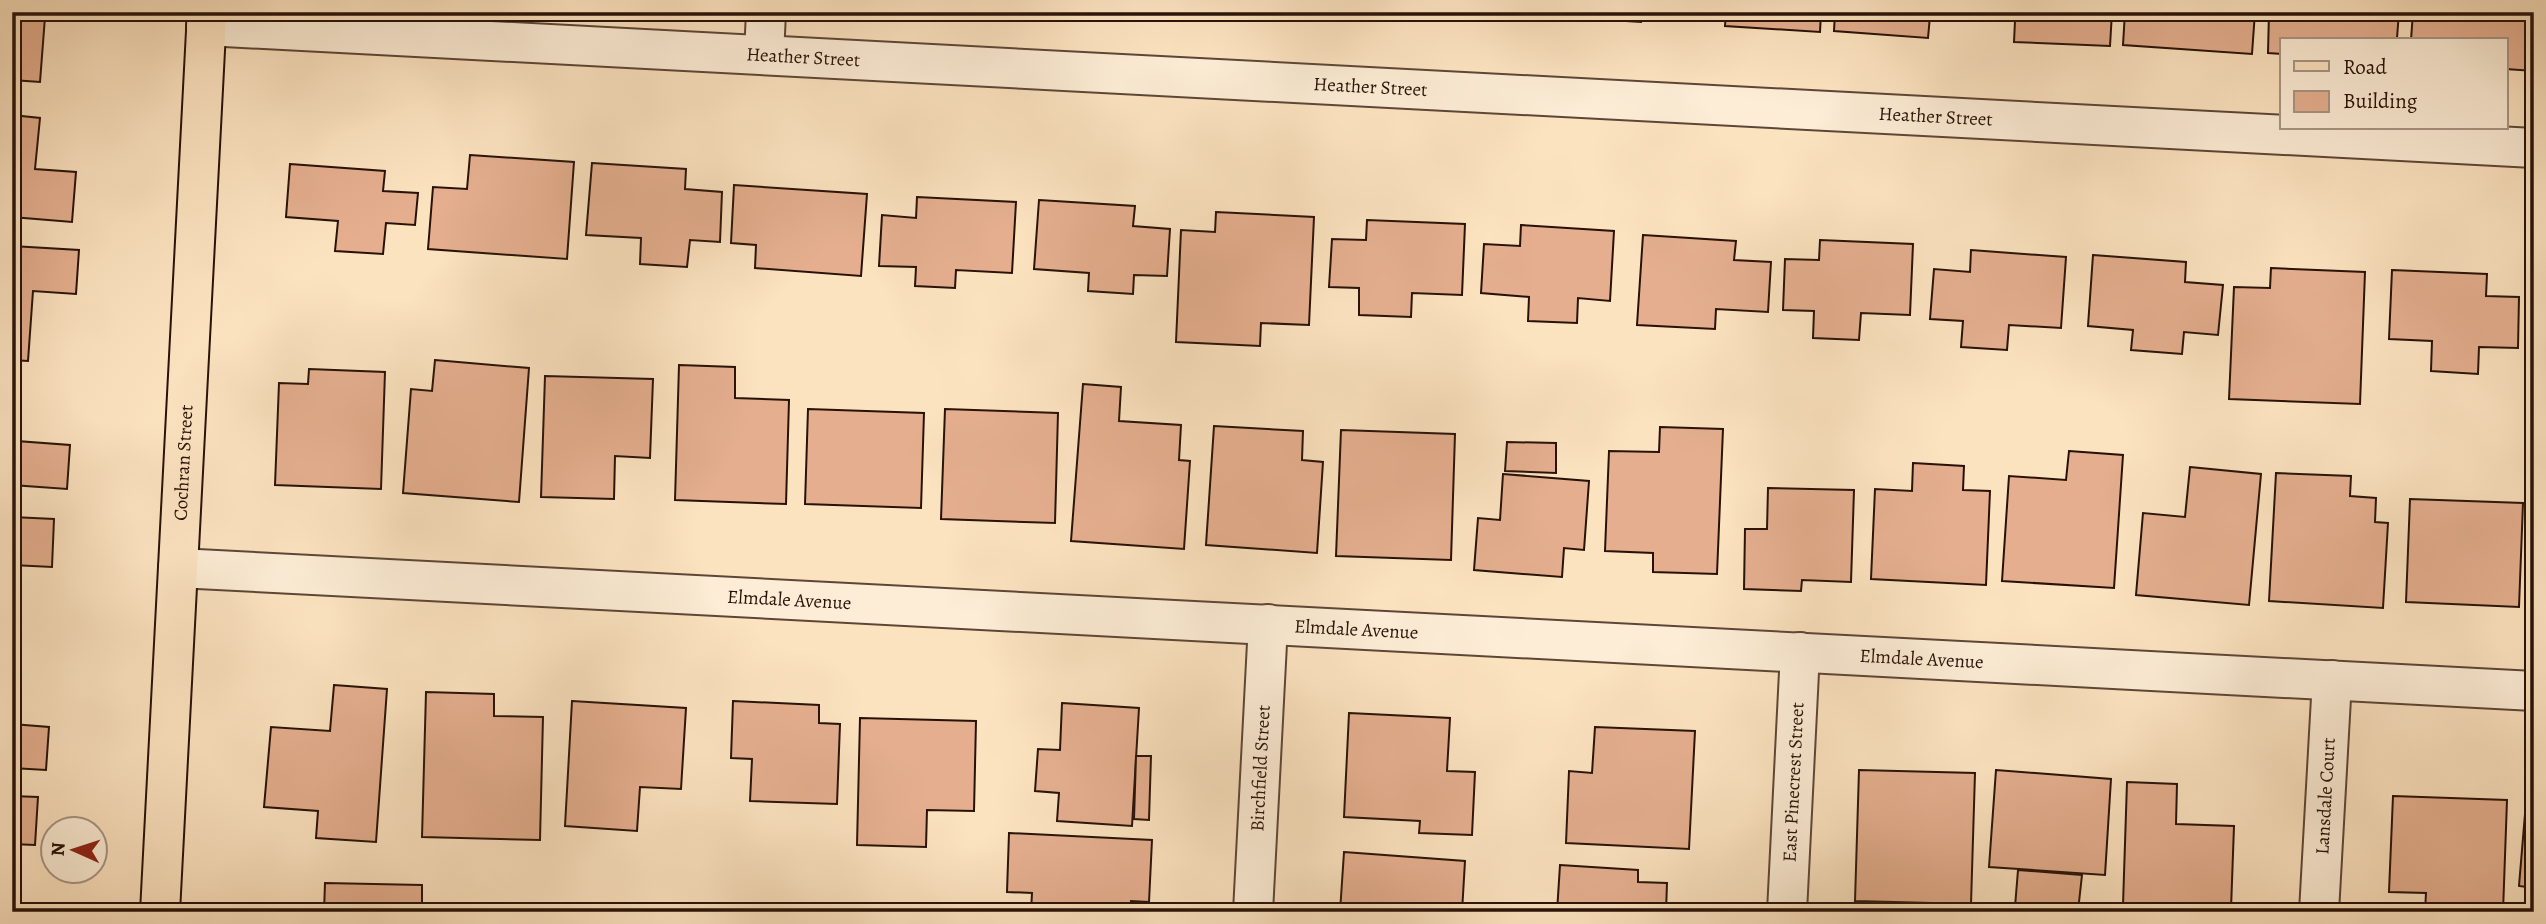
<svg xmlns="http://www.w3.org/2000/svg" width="2546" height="924" viewBox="0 0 2546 924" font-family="Alegreya,serif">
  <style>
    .building { fill: #e5af8f; stroke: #281208; stroke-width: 2 }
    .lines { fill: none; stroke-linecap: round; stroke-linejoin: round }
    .minor-casing { stroke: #5d4636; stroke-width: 42 }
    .major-casing { stroke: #281208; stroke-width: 42 }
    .minor { stroke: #fdedd6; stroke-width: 38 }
    .major { stroke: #fce3c0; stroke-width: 38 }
    .labels { text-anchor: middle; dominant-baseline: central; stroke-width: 5; stroke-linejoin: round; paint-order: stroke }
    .street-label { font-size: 19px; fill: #281208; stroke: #fdedd6 }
  </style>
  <rect width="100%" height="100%" fill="#fce3c0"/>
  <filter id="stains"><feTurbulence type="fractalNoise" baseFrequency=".00286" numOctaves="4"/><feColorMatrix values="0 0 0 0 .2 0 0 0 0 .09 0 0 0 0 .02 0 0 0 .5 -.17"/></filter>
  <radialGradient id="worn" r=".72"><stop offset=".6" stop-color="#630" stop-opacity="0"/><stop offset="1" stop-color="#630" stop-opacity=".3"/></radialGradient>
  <g class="building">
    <path d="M12 12H82V19L45 17 40 82 12 80Z"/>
    <path d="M1454 12H1532V17Z"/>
    <path d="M1545 12H1642L1641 22 1545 16Z"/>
    <path d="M1726 12H1821L1820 32 1725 26Z"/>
    <path d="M1835 12H1965V18L1930 16 1928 38 1834 31Z"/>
    <path d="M1978 12H2112L2110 46 2014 42 2015 21 1977 19Z"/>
    <path d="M2125 12H2255L2252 54 2123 45Z"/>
    <path d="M2269 12H2399L2397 38 2282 40V54L2268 53Z"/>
    <path d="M2413 12H2534V71L2506 69V40H2411Z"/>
    <path d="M12 115 40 118 35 169 76 172 72 222 12 217Z"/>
    <path d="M470 155 574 162 567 259 428 249 433 187 467 189Z"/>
    <path d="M592 163 686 169 685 189 722 192 720 242 690 240 687 267 640 264 641 238 586 235Z"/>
    <path d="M290 164 385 171 383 191 418 193 415 225 386 223 383 254 335 251 338 221 286 217Z"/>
    <path d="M734 185 867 194 861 276 755 268 756 245 731 243Z"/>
    <path d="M917 197 1016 202 1012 273 956 270 955 288 915 286 916 267 879 266 882 215 916 218Z"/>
    <path d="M1039 200 1135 206 1133 226 1170 229 1167 276 1134 275 1133 294 1088 291 1089 273 1034 269Z"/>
    <path d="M1216 212 1314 217 1309 325 1261 323 1260 346 1176 342 1181 230 1215 232Z"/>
    <path d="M1367 220 1465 224 1462 295 1412 293 1411 317 1359 315V288L1329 287 1332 239 1366 240Z"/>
    <path d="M1521 225 1614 231 1610 301 1578 298 1577 323 1528 321 1529 297 1481 293 1484 244 1520 246Z"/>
    <path d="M1643 235 1736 241 1734 260 1771 262 1768 312 1716 309 1715 329 1637 325Z"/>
    <path d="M1820 240 1913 244 1910 315 1861 313 1859 340 1813 338 1814 311 1783 310 1785 259 1819 260Z"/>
    <path d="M12 246 79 250 76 294 33 291 28 361 12 360Z"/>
    <path d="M1971 250 2066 257 2061 328 2009 325 2007 350 1961 347 1963 321 1930 319 1934 269 1970 272Z"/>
    <path d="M2093 255 2186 262 2185 282 2223 285 2218 335 2184 332 2182 354 2131 350 2133 330 2088 326Z"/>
    <path d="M2271 268 2365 272 2360 404 2229 399 2234 287 2270 288Z"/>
    <path d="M2392 270 2487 274 2486 296 2519 297 2518 348 2479 347 2478 374 2431 371 2432 341 2389 339Z"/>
    <path d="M435 360 529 368 519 502 403 493 411 389 432 391Z"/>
    <path d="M679 365 735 367V398L789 400 786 504 675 500Z"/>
    <path d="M309 369 385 372 381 489 275 485 279 383 308 384Z"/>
    <path d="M545 376 653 379 650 458 615 456 614 499 541 497Z"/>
    <path d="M1083 384 1121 387 1119 421 1181 425 1179 460 1190 461 1184 549 1071 541Z"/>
    <path d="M12 396 20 397 17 441 70 445 67 489 12 485Z"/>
    <path d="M808 409 924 413 921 508 805 504Z"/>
    <path d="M945 409 1058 413 1055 523 941 519Z"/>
    <path d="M1214 426 1303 431 1302 460 1323 462 1317 553 1206 545Z"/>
    <path d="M1660 427 1723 429 1717 574 1653 572V553L1605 551 1609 451 1659 452Z"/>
    <path d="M1341 430 1455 434 1451 560 1336 556Z"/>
    <path d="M1507 442 1556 443V473L1505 471Z"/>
    <path d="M2069 451 2123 455 2114 588 2002 581 2009 476 2066 480Z"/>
    <path d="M1913 463 1964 466 1963 490 1990 491 1986 585 1871 579 1875 489 1912 491Z"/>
    <path d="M2190 467 2261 474 2249 605 2136 595 2143 513 2185 517Z"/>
    <path d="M2276 473 2351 476 2350 496 2376 498 2375 522 2388 523 2383 608 2269 601Z"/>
    <path d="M1503 474 1589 481 1584 550 1564 548 1562 577 1474 570 1478 518 1500 520Z"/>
    <path d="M1768 488 1854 490 1851 582 1802 580 1801 591 1744 589 1745 529H1767Z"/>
    <path d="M2410 499 2523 503 2519 607 2406 602Z"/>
    <path d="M12 517 54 519 52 567 12 565Z"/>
    <path d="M334 685 387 689 376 842 316 838 318 811 264 807 271 727 330 731Z"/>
    <path d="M426 692 494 694V716L543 717 540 840 422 837Z"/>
    <path d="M572 701 686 708 681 789 640 787 637 831 565 826Z"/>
    <path d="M733 701 819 705V723L840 724 837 804 750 801 752 759 731 758Z"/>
    <path d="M1062 703 1139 708 1132 826 1057 821 1059 793 1035 791 1038 749 1060 750Z"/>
    <path d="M1349 713 1450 718 1447 771 1475 772 1472 835 1419 833 1420 821 1344 817Z"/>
    <path d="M860 718 976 721 974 811 927 810 926 847 857 845Z"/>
    <path d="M12 724 49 727 46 770 12 768Z"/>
    <path d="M1595 727 1695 731 1689 849 1566 843 1569 771 1592 773Z"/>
    <path d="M1136 756H1151L1149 820 1134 819Z"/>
    <path d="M1859 770 1975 773 1971 904 1855 901Z"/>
    <path d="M1996 770 2111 779 2105 875 1989 867Z"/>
    <path d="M2127 782 2177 784 2176 824 2234 826 2231 909 2123 905Z"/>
    <path d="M12 796 38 797 35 845 12 844Z"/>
    <path d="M2393 796 2507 800 2503 912H2425L2426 893 2389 892Z"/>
    <path d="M2526 802H2534V888L2519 886Z"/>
    <path d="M1009 833 1152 840 1149 902 1131 901 1130 912H1031L1032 893 1007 892Z"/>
    <path d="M1344 852 1465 861 1462 912H1340Z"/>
    <path d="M1560 865 1638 870V882L1667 883 1666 912H1557Z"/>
    <path d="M2018 870 2082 875 2078 911 2015 907Z"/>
    <path d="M325 883 422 885V912H324Z"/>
  </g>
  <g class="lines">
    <g class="minor-casing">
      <g id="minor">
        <path id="s1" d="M206 26 2534 148"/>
        <path d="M764 55 766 12"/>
        <path id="s2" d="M178 568 2534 691"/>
        <path id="s3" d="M1253 912 1268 624"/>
        <path id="s4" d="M1787 912 1800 652"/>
        <path id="s5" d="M2319 912 2332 680"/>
      </g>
    </g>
    <g class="major-casing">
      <g id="major">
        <path id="s6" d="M160 912 207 12"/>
      </g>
    </g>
    <use href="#minor" class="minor"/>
    <use href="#major" class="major"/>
  </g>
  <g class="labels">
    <g class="street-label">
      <text stroke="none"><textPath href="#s1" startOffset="598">Heather Street</textPath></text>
      <text stroke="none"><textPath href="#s1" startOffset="1166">Heather Street</textPath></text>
      <text stroke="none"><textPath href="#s1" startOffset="1732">Heather Street</textPath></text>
      <text stroke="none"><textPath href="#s6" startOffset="450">Cochran Street</textPath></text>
      <text stroke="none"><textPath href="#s2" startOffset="612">Elmdale Avenue</textPath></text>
      <text stroke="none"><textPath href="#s2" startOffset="1180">Elmdale Avenue</textPath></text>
      <text stroke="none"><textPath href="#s2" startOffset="1746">Elmdale Avenue</textPath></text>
      <text stroke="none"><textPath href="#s3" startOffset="144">Birchfield Street</textPath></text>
      <text stroke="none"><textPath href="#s4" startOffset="130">East Pinecrest Street</textPath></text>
      <text stroke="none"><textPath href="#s5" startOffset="116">Lansdale Court</textPath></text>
    </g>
  </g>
  <rect width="2546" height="924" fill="none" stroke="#fce3c0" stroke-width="42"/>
  <rect x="14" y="14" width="2518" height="896" fill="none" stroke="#281208" stroke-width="3.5"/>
  <rect x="21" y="21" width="2504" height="882" fill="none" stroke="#281208" stroke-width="2"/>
  <rect x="2280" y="38" width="228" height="91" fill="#fdedd6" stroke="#a89584" stroke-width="2"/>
  <rect x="2294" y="61" width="35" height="10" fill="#fce3c0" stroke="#a89584" stroke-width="2"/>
  <text x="2343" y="74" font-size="21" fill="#281208">Road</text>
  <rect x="2294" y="91" width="35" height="21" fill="#e5af8f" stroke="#a89584" stroke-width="2"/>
  <text x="2343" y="108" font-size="21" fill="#281208">Building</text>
  <g transform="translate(74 850) rotate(273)"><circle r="33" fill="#fdedd6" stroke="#a89584" stroke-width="2"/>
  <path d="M0-5L12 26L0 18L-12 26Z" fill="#8f2418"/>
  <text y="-10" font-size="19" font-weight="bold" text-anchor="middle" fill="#281208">N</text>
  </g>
  <rect width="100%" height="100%" filter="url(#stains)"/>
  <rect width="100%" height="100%" fill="url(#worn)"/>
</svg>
